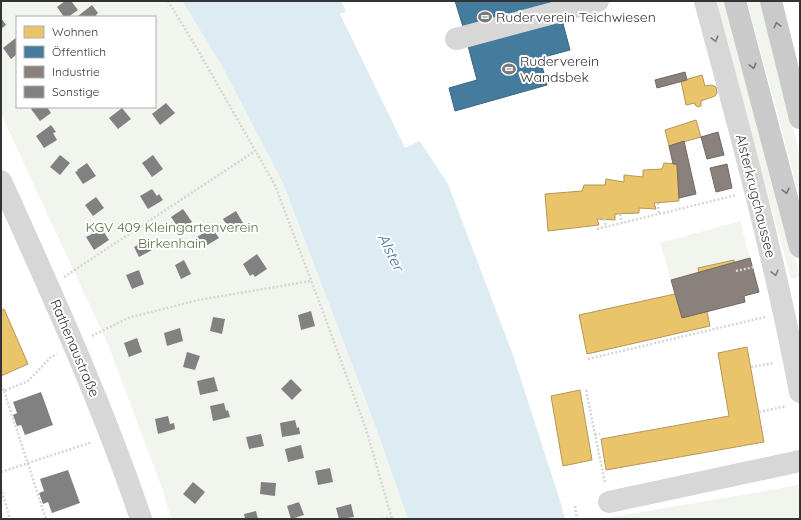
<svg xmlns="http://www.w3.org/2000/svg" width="801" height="520" viewBox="0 0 801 520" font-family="Quicksand,sans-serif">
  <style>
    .green { fill: #f1f5ed; fill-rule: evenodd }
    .water { fill: #ddebf3 }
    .pier { fill: #fff }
    .homes { fill: #e9c46a; stroke: #b2985a }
    .public { fill: #457b9d; stroke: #40657d }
    .industry { fill: #8a817c; stroke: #706a66 }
    .building { fill: #818181 }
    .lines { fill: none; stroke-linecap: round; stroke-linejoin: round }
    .path { stroke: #d6d6d6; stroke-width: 2.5; stroke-dasharray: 2 2; stroke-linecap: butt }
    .minor { stroke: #d7d7d7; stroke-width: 22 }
    .major { stroke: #cacaca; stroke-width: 22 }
    .oneway { stroke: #777 }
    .oneway2 { stroke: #7d7d7d }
    .labels { text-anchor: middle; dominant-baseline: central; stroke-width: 4; stroke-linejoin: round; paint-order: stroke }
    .poi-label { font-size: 14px; fill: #333; stroke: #fff; text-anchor: start }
    .street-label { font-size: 14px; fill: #333; stroke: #fff }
    .park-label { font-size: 14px; fill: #56703f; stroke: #fff }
    .water-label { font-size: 15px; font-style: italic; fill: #3f7597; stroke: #fff }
  </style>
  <rect width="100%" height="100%" fill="#fff"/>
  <g class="green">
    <path d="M1 1H182L222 66 283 183 374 422 408 519H171L163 491 109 347 1 114ZM17 17H155V107H17Z"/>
    <path d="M715 1H726L800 277 791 279Z"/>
    <path d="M747 1H762L800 156V201L786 145Z"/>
    <path d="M740 221 750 258 671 280 660 243Z"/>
    <path d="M799 485 800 519H602Z"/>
  </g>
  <path class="water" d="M182 1H341L380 81 448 184 513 355 562 507 565 519H408L374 422 283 183 222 66Z"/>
  <path class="pier" d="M348 11 381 80 421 140 405 148 340 14Z"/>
  <g class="homes">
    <path d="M702 75 705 86 712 85 716 87 717 93 715 96 701 101V106L698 107 695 105V103L686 105 681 81Z"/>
    <path d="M696 120 701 137 669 146 665 130Z"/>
    <path d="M664 163 677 164 679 201 654 203 656 209 639 208V213L615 214V220L597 219 599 225 548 231 545 194 582 191 584 185H605L606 179 624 182V175L643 177V170L662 169Z"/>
    <path d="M734 260 738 279 702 288 698 268Z"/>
    <path d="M702 288 710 326 587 354 579 315Z"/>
    <path d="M4 309 28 364 1 376V311Z"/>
    <path d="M747 347 764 442 606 470 601 439 729 416 718 353Z"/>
    <path d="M580 390 592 460 563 466 551 396Z"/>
  </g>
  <g class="public">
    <path d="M455 1H556L464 30Z"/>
    <path d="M561 16 570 50 540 58 547 85 455 111 449 88 477 80 467 42Z"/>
  </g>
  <g class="industry">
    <path d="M685 72 687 80 657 88 655 80Z"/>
    <path d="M718 132 724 155 707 159 701 137Z"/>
    <path d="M684 141 696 194 679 198 677 164H673L669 146Z"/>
    <path d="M727 164 732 188 716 192 710 168Z"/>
    <path d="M750 258 759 292 744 296 745 302 682 318 671 280Z"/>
  </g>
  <g class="building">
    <path d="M65 1H71L78 10 68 17H64L57 7Z"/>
    <path d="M92 5 98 13 96 15 97 17H79L78 16Z"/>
    <path d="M1 18 6 25 1 29Z"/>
    <path d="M17 37V54L11 59 3 48Z"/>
    <path d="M166 103 175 113 160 125 152 114Z"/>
    <path d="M33 107H47L51 113 40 121 31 109Z"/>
    <path d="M122 108 131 119 118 129 109 118Z"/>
    <path d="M51 125 56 132 53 133 57 140 44 148 36 136Z"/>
    <path d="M60 155 70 163 60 175 50 167Z"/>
    <path d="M153 155 163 169 152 177 142 163Z"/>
    <path d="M87 163 96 176 83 184 75 172 78 171 77 170Z"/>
    <path d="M152 189 157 196 159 194 163 200 148 209 140 196Z"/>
    <path d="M96 197 104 208 93 216 85 205Z"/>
    <path d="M183 209 192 222 180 230 171 217Z"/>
    <path d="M236 211 243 223 230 230 223 219Z"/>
    <path d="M212 228 219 238 204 247 197 237Z"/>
    <path d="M102 229 109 240 94 250 86 237Z"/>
    <path d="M147 240 152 250 139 257 134 247Z"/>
    <path d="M257 254 267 269 255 277 253 274 250 276 243 264Z"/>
    <path d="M184 260 191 274 181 279 175 265Z"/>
    <path d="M139 270 144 284 132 289 126 275Z"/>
    <path d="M311 311 315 326 301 330 298 315Z"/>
    <path d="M213 317 225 319 222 334 210 331Z"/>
    <path d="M180 328 183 341 167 346 164 333Z"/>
    <path d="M137 338 142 352 129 357 124 343Z"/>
    <path d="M187 352 200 356 195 370 183 367Z"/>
    <path d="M214 377 218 391 200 395 197 381Z"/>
    <path d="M291 379 302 390 292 400 281 389Z"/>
    <path d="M41 392 53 425 25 435 21 425 17 426 13 415 17 413 13 402Z"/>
    <path d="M224 403 226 411 228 410 230 417 213 421 210 406Z"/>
    <path d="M168 416 170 424 174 423 175 429 158 434 155 419Z"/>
    <path d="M295 420 297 428 299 427 300 434 282 437 280 423Z"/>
    <path d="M261 434 264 446 249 449 246 437Z"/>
    <path d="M301 445 304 458 288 462 285 449Z"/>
    <path d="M330 468 333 482 318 485 315 471Z"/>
    <path d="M68 470 80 503 52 513 48 502 43 504 39 493 44 491 40 479Z"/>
    <path d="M193 482 205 492 195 504 183 494Z"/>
    <path d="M261 482 276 483 275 496 260 494Z"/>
    <path d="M299 502 304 515 291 519 287 506Z"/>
    <path d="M351 504 354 517 339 519 336 508Z"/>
    <path d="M256 511 258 519H245L244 514Z"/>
  </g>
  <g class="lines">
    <g class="path">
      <path d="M168 1 196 47 275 185 323 312 366 429 392 519"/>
      <path d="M658 203 659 214"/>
      <path d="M620 214 622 223"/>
      <path d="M604 219 606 227"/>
      <path d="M597 229 737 195"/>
      <path d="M736 271 754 267"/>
      <path d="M64 277 255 151"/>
      <path d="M92 336 128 318 198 300 311 281"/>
      <path d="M588 359 765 317"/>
      <path d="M751 367 774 363"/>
      <path d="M1 385 4 391 28 381 50 358 57 354"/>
      <path d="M586 390 605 483"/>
      <path d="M4 391 46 519"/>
      <path d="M759 412 787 406"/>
      <path d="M595 435 600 434"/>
      <path d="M1 472 92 442"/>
      <path d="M1 488 10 519"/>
      <path d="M575 506 577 519"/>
      <path d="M382 519 392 517"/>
    </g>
    <g class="minor">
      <path d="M705 1C740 130 775 260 800 392"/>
      <path d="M456 39 598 1"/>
      <path d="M1 181C51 292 102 403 141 519"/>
      <path d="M609 502 800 461"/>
    </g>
    <g class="major">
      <path d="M735 1 800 247"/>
      <path d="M771 1 800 118"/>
    </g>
  </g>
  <defs><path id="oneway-chevron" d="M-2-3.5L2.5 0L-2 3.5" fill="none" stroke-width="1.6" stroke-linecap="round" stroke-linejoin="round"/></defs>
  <g class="oneway">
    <use href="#oneway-chevron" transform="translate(777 25) rotate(-104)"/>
    <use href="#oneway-chevron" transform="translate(753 66) rotate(75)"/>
    <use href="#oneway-chevron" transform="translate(786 191) rotate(76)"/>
  </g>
  <g class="oneway2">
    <use href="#oneway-chevron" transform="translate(715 39) rotate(75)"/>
    <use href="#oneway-chevron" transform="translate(775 273) rotate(76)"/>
  </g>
  <defs>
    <g id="stadium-bare" transform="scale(1.08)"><path d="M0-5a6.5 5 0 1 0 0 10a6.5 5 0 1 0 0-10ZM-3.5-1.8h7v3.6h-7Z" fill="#7a7a7a" stroke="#fff" stroke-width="2.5" paint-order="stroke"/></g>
  </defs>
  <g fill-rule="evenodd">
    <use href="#stadium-bare" x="485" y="17"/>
    <use href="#stadium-bare" x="509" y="69"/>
  </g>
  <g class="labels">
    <g class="poi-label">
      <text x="496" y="17">Ruderverein Teichwiesen</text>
      <text x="520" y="61">Ruderverein<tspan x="520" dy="16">Wandsbek</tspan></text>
    </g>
    <g class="street-label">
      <text transform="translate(756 196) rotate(76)">Alsterkrugchaussee</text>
      <text transform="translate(75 348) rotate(67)">Rathenaustraße</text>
    </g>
    <g class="park-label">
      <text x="172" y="227">KGV 409 Kleingartenverein<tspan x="172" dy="16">Birkenhain</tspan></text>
    </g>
    <g class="water-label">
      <text transform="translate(391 252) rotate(64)">Alster</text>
    </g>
  </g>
  <rect width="801" height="520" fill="none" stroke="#333333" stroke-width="4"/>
  <rect x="16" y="16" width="140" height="92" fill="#ffffff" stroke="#adadad"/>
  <rect x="24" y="26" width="20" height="12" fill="#e9c46a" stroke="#adadad"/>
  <text x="52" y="36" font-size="12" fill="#333333">Wohnen</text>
  <rect x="24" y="46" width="20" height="12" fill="#457b9d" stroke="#adadad"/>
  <text x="52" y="56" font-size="12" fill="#333333">Öffentlich</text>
  <rect x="24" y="66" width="20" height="12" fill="#8a817c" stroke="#adadad"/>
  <text x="52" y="76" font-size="12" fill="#333333">Industrie</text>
  <rect x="24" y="86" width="20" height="12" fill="#818181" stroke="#adadad"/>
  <text x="52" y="96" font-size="12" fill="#333333">Sonstige</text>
</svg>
